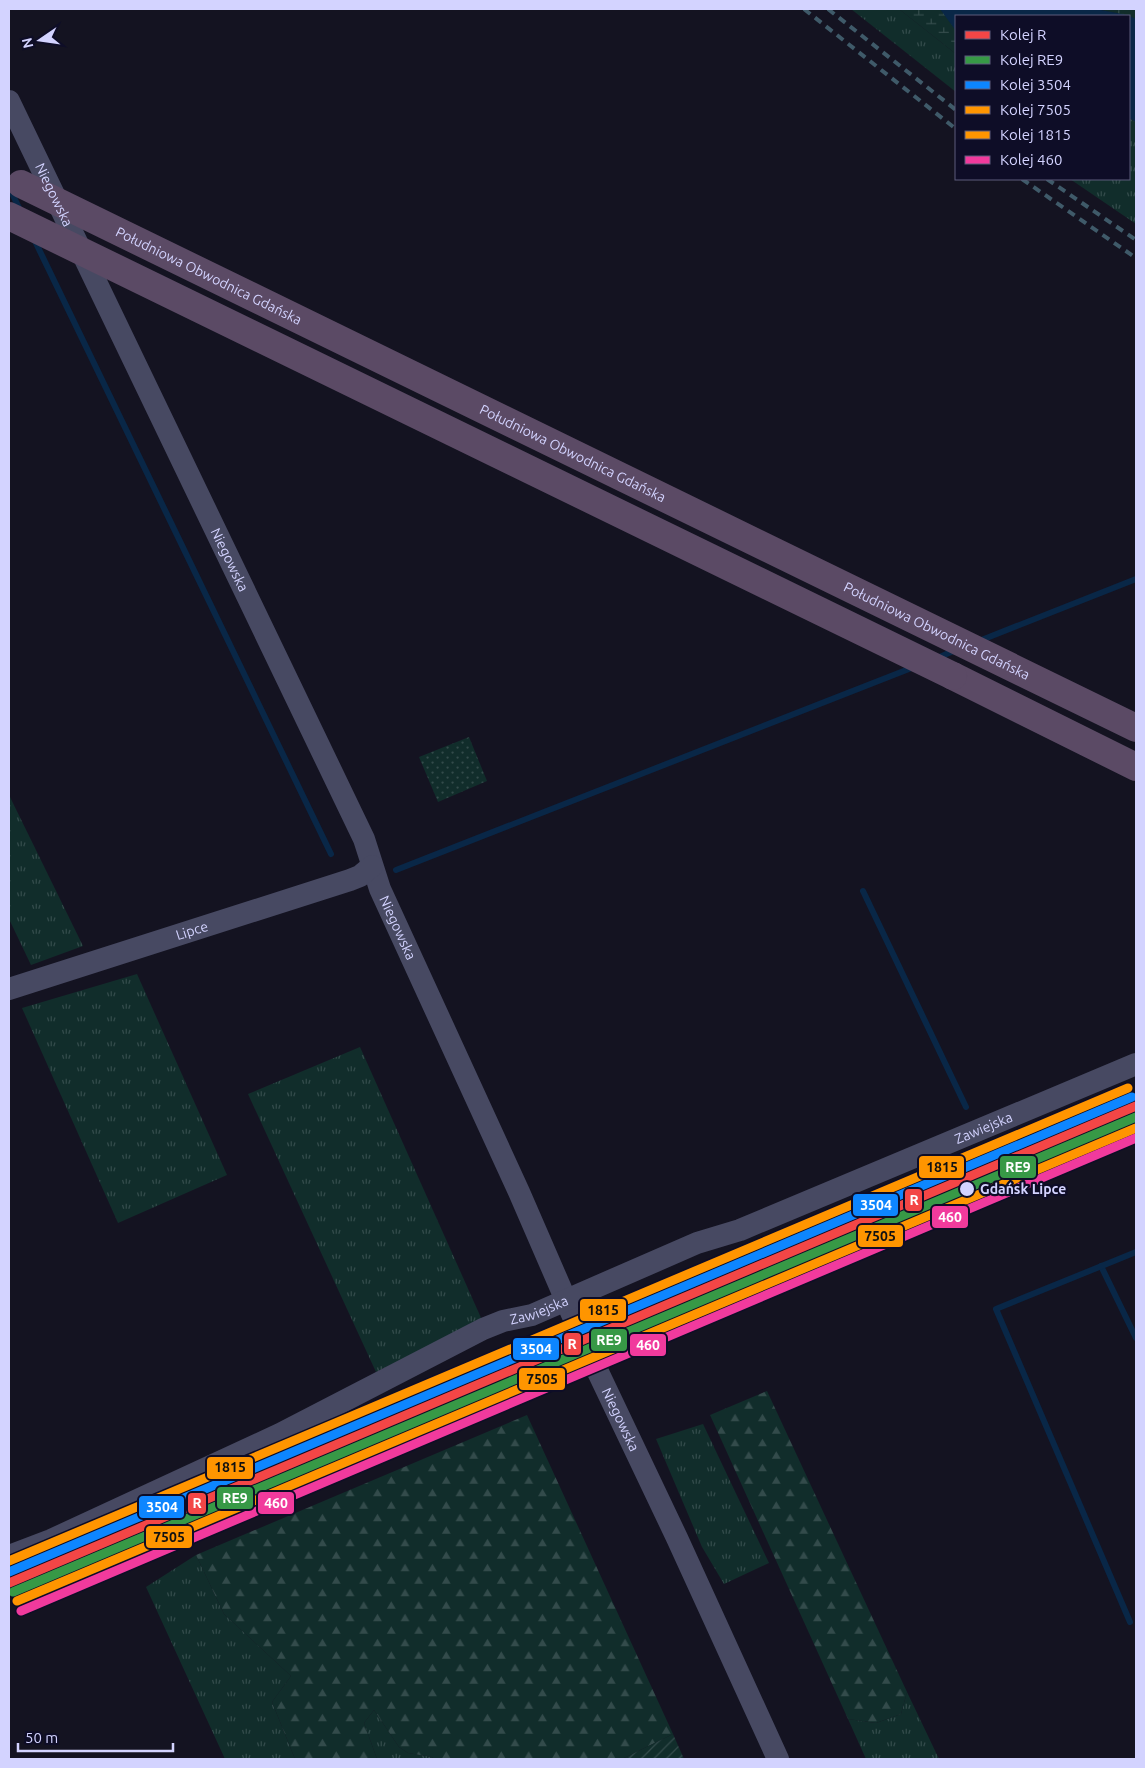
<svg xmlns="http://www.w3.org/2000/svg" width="1145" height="1768" viewBox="0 0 1145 1768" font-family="Ubuntu,sans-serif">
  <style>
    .grass { fill: url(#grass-tufts) }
    .forest { fill: url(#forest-firs) }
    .wetland { fill: url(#wetland-marsh) }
    .park { fill: url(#park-dots) }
    .garden { fill: url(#garden-furrows) }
    .water { fill: #092747 }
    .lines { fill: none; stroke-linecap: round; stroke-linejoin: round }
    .stream { stroke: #092747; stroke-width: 6 }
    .minor { stroke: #474962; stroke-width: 22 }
    .highway { stroke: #5b4a65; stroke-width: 28 }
    .rail { stroke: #3f5a69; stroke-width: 4; stroke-dasharray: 8 6; stroke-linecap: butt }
    .highway-bridge { stroke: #5b4a65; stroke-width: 28 }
    .rail-1-casing { stroke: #0e0d27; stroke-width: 12 }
    .rail-2-casing { stroke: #0e0d27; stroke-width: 12 }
    .rail-3-casing { stroke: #0e0d27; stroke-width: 12 }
    .rail-4-casing { stroke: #0e0d27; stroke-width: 12 }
    .rail-5-casing { stroke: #0e0d27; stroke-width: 12 }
    .rail-6-casing { stroke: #0e0d27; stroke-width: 12 }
    .rail-1 { stroke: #f34646; stroke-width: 9 }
    .rail-2 { stroke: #379946; stroke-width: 9 }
    .rail-3 { stroke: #0d86ff; stroke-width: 9 }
    .rail-4 { stroke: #ff9500; stroke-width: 9 }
    .rail-5 { stroke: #ff9500; stroke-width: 9 }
    .rail-6 { stroke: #f13a9d; stroke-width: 9 }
    .stop-dot { fill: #d3d3ff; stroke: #0e0d27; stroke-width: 2 }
    .labels { text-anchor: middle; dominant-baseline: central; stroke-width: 4.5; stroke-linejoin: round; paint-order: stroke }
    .street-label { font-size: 14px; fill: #d3d3ff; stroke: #0e0d27 }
    .stop-label { font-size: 14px; font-weight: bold; fill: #d3d3ff; stroke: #0e0d27; text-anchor: start }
    .line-badge { stroke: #0e0d27; stroke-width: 2 }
    .badge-label { font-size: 14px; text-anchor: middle; font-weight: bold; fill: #fff }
    .pale-badge-label { font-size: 14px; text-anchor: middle; font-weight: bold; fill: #111 }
  </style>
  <defs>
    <pattern id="grass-tufts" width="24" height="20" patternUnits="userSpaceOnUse" patternTransform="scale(1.25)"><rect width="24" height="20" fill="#112d2b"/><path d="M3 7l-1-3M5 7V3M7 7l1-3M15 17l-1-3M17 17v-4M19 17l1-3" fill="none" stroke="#334b4b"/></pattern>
    <pattern id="forest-firs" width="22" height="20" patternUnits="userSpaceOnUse" patternTransform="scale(1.25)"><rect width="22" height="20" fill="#112d2b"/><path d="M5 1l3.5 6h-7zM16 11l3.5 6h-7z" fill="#334b4b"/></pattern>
    <pattern id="wetland-marsh" width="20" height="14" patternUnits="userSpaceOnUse" patternTransform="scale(1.25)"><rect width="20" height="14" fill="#112d2b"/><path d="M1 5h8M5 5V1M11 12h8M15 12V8" fill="none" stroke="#334b4b"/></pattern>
    <pattern id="park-dots" width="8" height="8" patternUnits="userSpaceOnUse" patternTransform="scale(1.25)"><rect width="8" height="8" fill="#112d2b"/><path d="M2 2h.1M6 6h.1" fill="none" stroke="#334b4b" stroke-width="1.8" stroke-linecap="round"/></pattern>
    <pattern id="garden-furrows" width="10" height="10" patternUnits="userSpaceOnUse" patternTransform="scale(1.25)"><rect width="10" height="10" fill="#112d2b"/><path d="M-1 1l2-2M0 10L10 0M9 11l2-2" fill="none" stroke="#334b4b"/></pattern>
  </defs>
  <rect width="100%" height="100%" fill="#141321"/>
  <g class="grass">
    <path d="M851 9H899L956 54V92Z"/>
    <path d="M1129 118 1136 122V224L1070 179H1129Z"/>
    <path d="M9 795 83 946 31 965 9 919Z"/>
    <path d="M137 974 227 1175 118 1223 22 1008Z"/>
    <path d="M360 1047 482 1320 376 1372 248 1094Z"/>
    <path d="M703 1424 769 1563 724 1584 702 1547 656 1439Z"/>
    <path d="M196 1555 224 1614 291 1676 272 1702 295 1759H225L146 1587Z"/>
    <path d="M907 1692 939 1759H866L848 1719 876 1723 901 1714Z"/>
    <path d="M374 1710 399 1747 408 1753 432 1757 434 1759H377L364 1723Z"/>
  </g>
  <g class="forest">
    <path d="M767 1391 907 1692 901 1714 876 1723 848 1719 710 1415Z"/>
    <path d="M527 1415 673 1734 622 1759H434L432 1757 408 1753 399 1747 374 1710 364 1723 377 1759H295L272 1702 291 1676 224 1614 196 1555Z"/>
  </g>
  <g class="wetland">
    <path d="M899 9H941L956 16V54Z"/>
    <path d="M1096 9H1136V44L1129 16Z"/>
  </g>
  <path class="park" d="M469 737 487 781 438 802 419 757Z"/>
  <path class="garden" d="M673 1734 684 1759H622Z"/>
  <path class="water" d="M940 9H1096L1127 15 1136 19V122L1129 118V16H956V31Z"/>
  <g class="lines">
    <g class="stream">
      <path d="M9 187 21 212"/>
      <path d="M34 239 331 854"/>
      <path d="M979 641 1136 579"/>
      <path d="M935 659 958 649"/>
      <path d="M396 870 914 667"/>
      <path d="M863 891 966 1107"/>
      <path d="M1101 1266 1136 1338"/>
      <path d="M1130 1622 996 1309 1136 1252"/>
    </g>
    <g class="minor">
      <path id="s1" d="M9 101 364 839 380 889 519 1192 588 1351 677 1538 778 1759"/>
      <path id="s2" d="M9 989 350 880 360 876 372 866"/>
      <path id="s3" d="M9 1556 51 1540 280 1434 483 1329 503 1321 532 1315 697 1243 740 1230 1136 1064"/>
    </g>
    <path class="highway" d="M953 676 1136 767"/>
    <g class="rail">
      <path d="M804 9 956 129"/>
      <path d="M828 9 956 110"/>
      <path d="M1022 179 1136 258"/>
      <path d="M1047 179 1136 240"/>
    </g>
    <g class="highway-bridge">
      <path id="s4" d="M21 184 1136 728"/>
      <path d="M9 216 953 676"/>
    </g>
    <g class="rail-1-casing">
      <path id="rail-1" d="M9 1583 1136 1106"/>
    </g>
    <g class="rail-2-casing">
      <path id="rail-2" d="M13 1592 1136 1117"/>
    </g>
    <g class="rail-3-casing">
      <path id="rail-3" d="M9 1572 1132 1097"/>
    </g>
    <g class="rail-4-casing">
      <path id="rail-4" d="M17 1601 1136 1128"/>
    </g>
    <g class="rail-5-casing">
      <path id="rail-5" d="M9 1561 1128 1088"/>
    </g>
    <g class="rail-6-casing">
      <path id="rail-6" d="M21 1611 1136 1138"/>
    </g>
    <use href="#rail-1" class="rail-1"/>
    <use href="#rail-2" class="rail-2"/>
    <use href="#rail-3" class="rail-3"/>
    <use href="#rail-4" class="rail-4"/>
    <use href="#rail-5" class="rail-5"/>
    <use href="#rail-6" class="rail-6"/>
  </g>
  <circle class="stop-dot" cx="967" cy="1189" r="8"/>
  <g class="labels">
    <g class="street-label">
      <text stroke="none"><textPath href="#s1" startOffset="104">Niegowska</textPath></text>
      <text stroke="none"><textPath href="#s4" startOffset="209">Południowa Obwodnica Gdańska</textPath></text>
      <text stroke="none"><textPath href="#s4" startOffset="614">Południowa Obwodnica Gdańska</textPath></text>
      <text stroke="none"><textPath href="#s1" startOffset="509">Niegowska</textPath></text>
      <text stroke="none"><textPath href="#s4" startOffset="1019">Południowa Obwodnica Gdańska</textPath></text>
      <text stroke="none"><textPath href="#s1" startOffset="914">Niegowska</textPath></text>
      <text stroke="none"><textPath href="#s2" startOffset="192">Lipce</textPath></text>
      <text stroke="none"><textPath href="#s3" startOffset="1066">Zawiejska</textPath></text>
      <text stroke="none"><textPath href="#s3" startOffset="585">Zawiejska</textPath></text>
      <text stroke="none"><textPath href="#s1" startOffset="1454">Niegowska</textPath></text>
    </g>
    <g class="stop-label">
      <text x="980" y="1189">Gdańsk Lipce</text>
    </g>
  </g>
  <g class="line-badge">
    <rect x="918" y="1155" width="47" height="24" rx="5" fill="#ff9500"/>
    <rect x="999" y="1155" width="38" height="24" rx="5" fill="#379946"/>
    <rect x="904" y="1188" width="19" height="24" rx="5" fill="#f34646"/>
    <rect x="852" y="1193" width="47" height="24" rx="5" fill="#0d86ff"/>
    <rect x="931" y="1205" width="38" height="24" rx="5" fill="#f13a9d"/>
    <rect x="857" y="1224" width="47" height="24" rx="5" fill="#ff9500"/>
    <rect x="579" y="1298" width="48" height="24" rx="5" fill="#ff9500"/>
    <rect x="590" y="1328" width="38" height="24" rx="5" fill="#379946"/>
    <rect x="563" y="1332" width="19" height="24" rx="5" fill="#f34646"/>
    <rect x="629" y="1333" width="38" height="24" rx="5" fill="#f13a9d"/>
    <rect x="512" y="1337" width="48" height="24" rx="5" fill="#0d86ff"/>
    <rect x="518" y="1367" width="48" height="24" rx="5" fill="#ff9500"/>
    <rect x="206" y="1456" width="48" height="24" rx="5" fill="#ff9500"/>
    <rect x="216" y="1486" width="38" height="24" rx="5" fill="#379946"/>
    <rect x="257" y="1491" width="38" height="24" rx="5" fill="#f13a9d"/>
    <rect x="187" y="1492" width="20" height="23" rx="5" fill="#f34646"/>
    <rect x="138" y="1495" width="47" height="24" rx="5" fill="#0d86ff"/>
    <rect x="145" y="1525" width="48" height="24" rx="5" fill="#ff9500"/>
  </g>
  <g class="badge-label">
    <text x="1018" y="1172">RE9</text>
    <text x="914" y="1205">R</text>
    <text x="876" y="1210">3504</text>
    <text x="950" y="1222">460</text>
    <text x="609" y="1345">RE9</text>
    <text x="572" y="1349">R</text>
    <text x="648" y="1350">460</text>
    <text x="536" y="1354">3504</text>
    <text x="235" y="1503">RE9</text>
    <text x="276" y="1508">460</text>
    <text x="197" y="1508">R</text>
    <text x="162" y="1512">3504</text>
  </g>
  <g class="pale-badge-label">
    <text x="942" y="1172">1815</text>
    <text x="880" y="1241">7505</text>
    <text x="603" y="1315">1815</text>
    <text x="542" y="1384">7505</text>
    <text x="230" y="1472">1815</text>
    <text x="169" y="1542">7505</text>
  </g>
  <rect width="1145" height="1768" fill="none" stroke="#d3d3ff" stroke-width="20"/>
  <rect x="955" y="15" width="175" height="165" fill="#0e0d27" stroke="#5d5c7d"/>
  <rect x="965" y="31" width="25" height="8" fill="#f34646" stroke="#5d5c7d"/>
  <text x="1000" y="40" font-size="15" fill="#d3d3ff">Kolej R</text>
  <rect x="965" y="56" width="25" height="8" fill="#379946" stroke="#5d5c7d"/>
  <text x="1000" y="65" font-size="15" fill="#d3d3ff">Kolej RE9</text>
  <rect x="965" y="81" width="25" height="8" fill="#0d86ff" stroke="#5d5c7d"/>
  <text x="1000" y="90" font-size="15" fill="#d3d3ff">Kolej 3504</text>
  <rect x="965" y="106" width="25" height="8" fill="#ff9500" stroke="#5d5c7d"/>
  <text x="1000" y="115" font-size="15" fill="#d3d3ff">Kolej 7505</text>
  <rect x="965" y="131" width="25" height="8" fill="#ff9500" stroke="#5d5c7d"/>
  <text x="1000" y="140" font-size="15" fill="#d3d3ff">Kolej 1815</text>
  <rect x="965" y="156" width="25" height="8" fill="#f13a9d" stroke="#5d5c7d"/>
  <text x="1000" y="165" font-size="15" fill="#d3d3ff">Kolej 460</text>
  <g transform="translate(40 40) rotate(257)" stroke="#0e0d27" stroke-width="4" paint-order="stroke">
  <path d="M0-4L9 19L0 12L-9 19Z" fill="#d3d3ff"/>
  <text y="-8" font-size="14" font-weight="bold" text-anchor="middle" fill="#d3d3ff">N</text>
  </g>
  <path d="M18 1743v8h155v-8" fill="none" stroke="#d3d3ff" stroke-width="2.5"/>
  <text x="25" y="1743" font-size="15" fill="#d3d3ff" stroke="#0e0d27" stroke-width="4" paint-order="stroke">50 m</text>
</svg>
